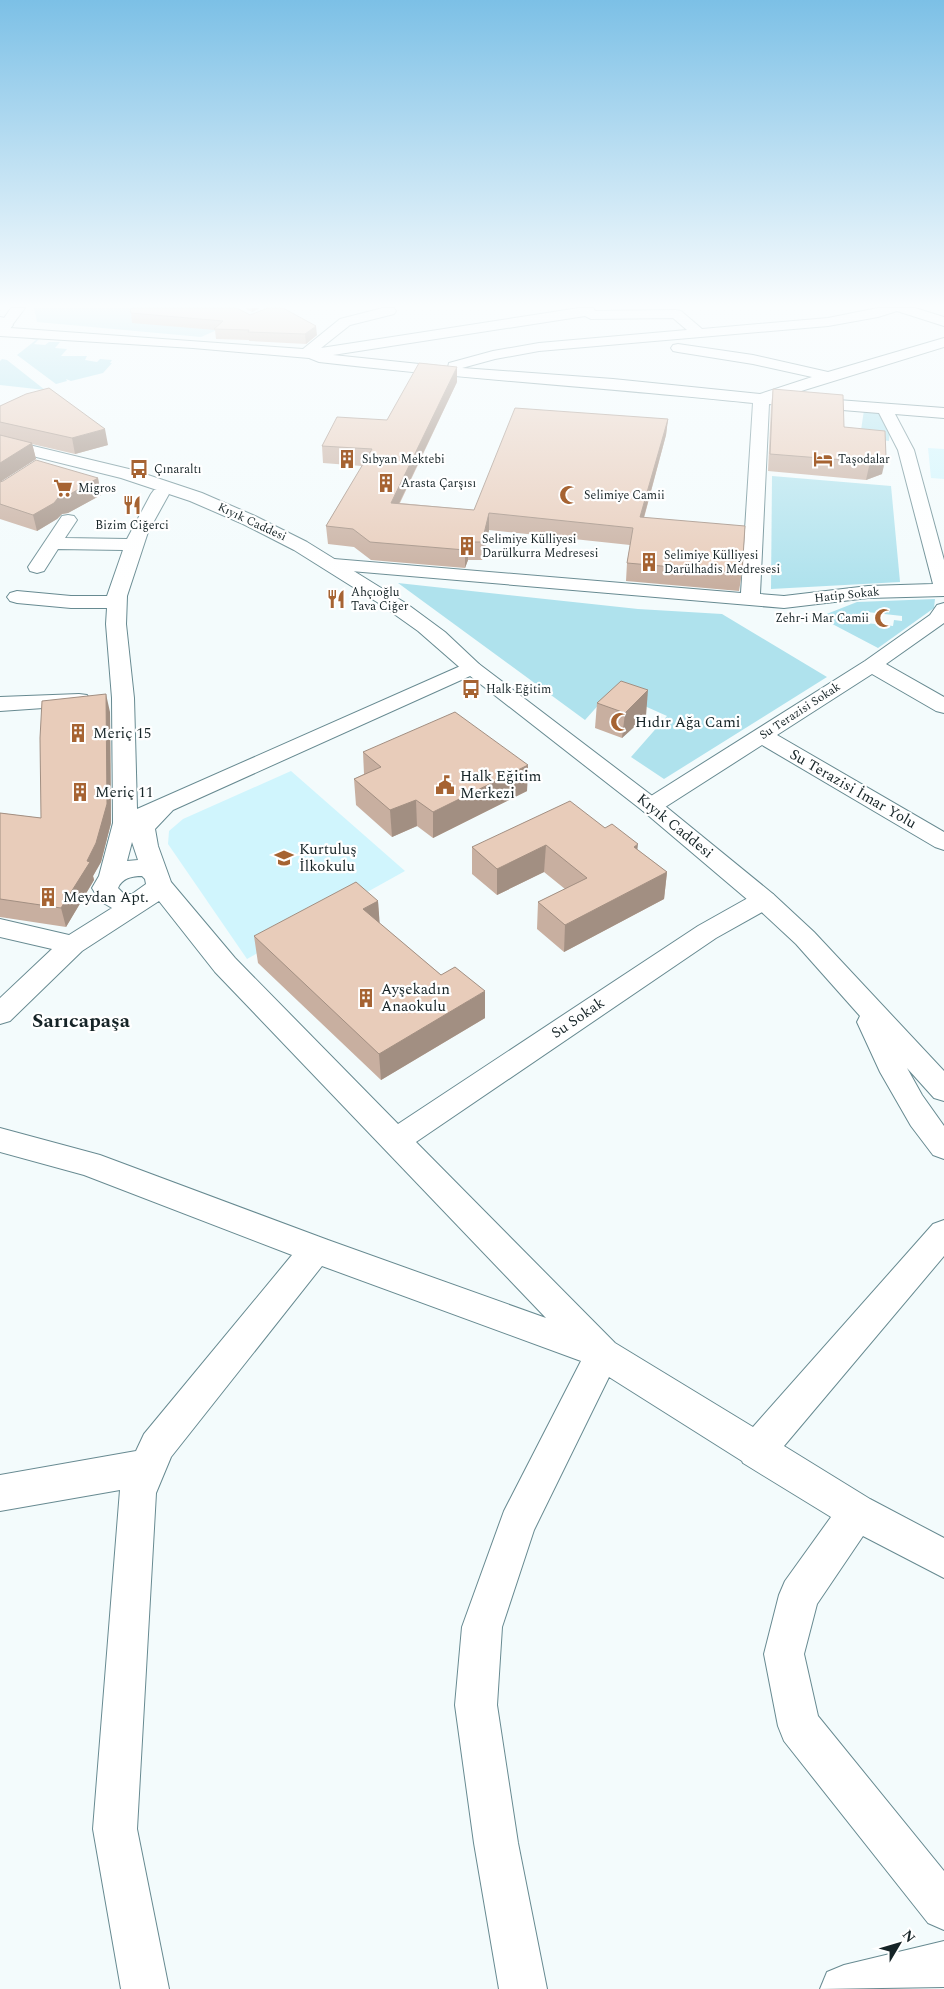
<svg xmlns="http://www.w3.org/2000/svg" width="944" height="1989" viewBox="0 0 944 1989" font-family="Spectral,serif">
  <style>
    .built { fill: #d0f5fd }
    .green { fill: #afe2ed; fill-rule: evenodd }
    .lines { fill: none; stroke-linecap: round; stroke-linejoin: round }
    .minor-casing { stroke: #678a91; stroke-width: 2 }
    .major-casing { stroke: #678a91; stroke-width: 2 }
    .minor { fill: #fff; fill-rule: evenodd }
    .major { fill: #fff; fill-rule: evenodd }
    .wall { fill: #c8afa0 }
    .shaded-wall { fill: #a28f82 }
    .building { fill: #e8ccba; stroke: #a28f82 }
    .labels { text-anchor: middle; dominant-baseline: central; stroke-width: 4.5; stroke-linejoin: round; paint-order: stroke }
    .far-poi-label { font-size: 12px; fill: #162427; stroke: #fff; text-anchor: start }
    .far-street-label { font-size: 12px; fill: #162427; stroke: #fff }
    .poi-label { font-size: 15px; fill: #162427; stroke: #fff; text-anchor: start }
    .street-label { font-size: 15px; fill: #162427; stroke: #fff }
    .district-label { font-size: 20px; font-weight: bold; fill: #162427; stroke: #fff }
  </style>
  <rect width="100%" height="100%" fill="#f3fbfc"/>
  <g class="built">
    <path d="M928 448 944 449V479L931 478Z"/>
    <path d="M291 771 405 871 247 959 168 844 169 831 183 819Z"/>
  </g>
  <g class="green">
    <path d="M34 308H222L244 318 201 337 37 322Z"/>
    <path d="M27 336 41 337 34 344 45 345 49 342H60L55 348 67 349 61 356H87L85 360 97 362 100 359 112 360 110 363H112L103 373 71 381 66 379 67 381 56 384 17 355 36 340 25 338Z"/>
    <path d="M2 359 7 360 45 390 0 385V361Z"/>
    <path d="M864 410 891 416 889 441 860 437Z"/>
    <path d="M772 476 891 486 900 582 771 589Z"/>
    <path d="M398 583 638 609 722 614 827 677 664 779 631 757 667 716 611 691 585 720Z"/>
    <path d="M935 599 934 608 878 648 819 617 857 602ZM867 612 902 616V621L894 620 893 626 866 623Z"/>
  </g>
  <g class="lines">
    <g class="minor-casing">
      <g id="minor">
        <path d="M11 308H25L10 328 303 349 340 319 383 308H394L396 311 394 314 350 325 321 348 579 308H593L595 311 676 310 681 311 702 329 828 318 878 308H915L944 317V326L897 311 878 317 828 326 539 351 495 359 462 368 613 379 760 394 812 377 753 364 678 352 673 351 671 348 673 345 678 344 753 355 828 372 944 338V347L785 396 944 408V418L895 414 914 450 944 560V596L868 598 784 608 327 569 325 565 327 561 334 559 741 593 753 403C608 388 463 379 319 362L309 358 193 348 0 336V324ZM585 316 591 319 673 318 687 330 539 343 493 351 449 363 448 367 333 355ZM769 404 879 413 898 450 933 584 868 586 784 596 760 594Z"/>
        <path d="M160 489 166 490 169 494 148 532 127 596 126 624 134 698 137 809 465 664 472 662 479 664 482 668 479 672 173 810 155 829 158 846 171 882 235 958 398 1124 698 926 755 894 764 892 773 894 777 900 773 906 716 938 416 1142 615 1343 753 1427 933 1224 944 1220V1256L784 1446 870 1499 944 1538V1578L863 1536 817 1604 804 1654 818 1716 944 1871V1930L928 1923 784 1741 778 1726 764 1654 779 1595 785 1581 831 1517 743 1463 742 1461 609 1377 534 1530 502 1627 497 1705 518 1843 547 1989H499L474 1843 455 1705 462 1627 504 1511 581 1361 322 1266 171 1457 156 1493 137 1829 169 1989H121L93 1829 120 1490 0 1511V1475L136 1451 144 1434 292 1255 84 1175 0 1152V1128L100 1155 328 1240 546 1318 215 972 159 901 82 951 10 1021 0 1024V998L52 949 0 937V919L69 935 112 908 100 901 92 888 99 876 113 823 112 698 106 624 107 608H71L17 603 10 601 7 597 10 593 17 591 71 596H107L123 550 58 549 44 571 37 573 30 571 28 567 62 516 68 515 74 516 77 520 65 538 127 539 151 494 154 490ZM132 842 138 860 127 861ZM142 876 145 879 146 884 132 894H124L118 888C122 878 132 876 142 876Z"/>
        <path d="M944 603V623L886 664 944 697V713L936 711 872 674 777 735 944 832V850L935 847 762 745 659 811 651 813 643 811 639 806 643 801 865 661 930 615 937 605Z"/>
        <path d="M79 694 87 695 90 700 87 705 0 711V697Z"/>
        <path d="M944 1941V1987L820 1989 827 1972 844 1965Z"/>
      </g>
    </g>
    <g class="major-casing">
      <g id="major">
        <path d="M0 317 5 318 13 325 5 335 0 336Z"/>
        <path d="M0 438 133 470 202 493 255 516 307 542 407 604 445 632 479 664 659 801 773 894 814 932 944 1071V1101L934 1098 907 1068 922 1095 944 1126V1159L933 1155 911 1126 880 1072 857 1022 860 1016 796 944 755 906 643 811 465 672 418 631 380 604 294 550 243 524 190 501 121 478 0 448Z"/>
      </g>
    </g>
    <use href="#minor" class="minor"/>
    <use href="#major" class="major"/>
  </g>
  <g class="wall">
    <path d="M245 308H260L252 312Z"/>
    <path d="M131 313 250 315 317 335 306 344 249 341V340L216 339 215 330 132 323Z"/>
    <path d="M457 382 400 503 474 510 668 419 666 435 644 518 742 573 739 591 626 581 627 563 630 545 489 530 482 560H468L465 568 371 560 354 547 328 544 326 526 362 466 323 463 322 446 387 420Z"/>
    <path d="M773 389 844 427 882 474 866 480 768 471 771 406Z"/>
    <path d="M0 406 108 445 75 454 32 444 36 459 0 482 98 478 101 495 68 513 62 514 57 519 37 531 0 519Z"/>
    <path d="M597 703 646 716 622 738 595 728Z"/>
    <path d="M110 712 111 823 101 862 93 876 94 880 66 927 0 917V813L41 818Z"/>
    <path d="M363 752 528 765 527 791 433 838 417 826 392 837 356 805 354 779 364 774Z"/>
    <path d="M605 828 638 850 667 872 664 899 564 952 537 929 538 902 565 889 544 872 497 895 472 874V847Z"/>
    <path d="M378 901 379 923 441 975 485 1018 381 1080 258 963 254 936Z"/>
  </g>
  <g class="shaded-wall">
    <path d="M252 308H260L252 312Z"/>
    <path d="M316 326 317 335 306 344 305 334Z"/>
    <path d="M457 367V382L391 520V503Z"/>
    <path d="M668 419 666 435 639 535 640 517Z"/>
    <path d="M105 429 108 445 75 454 72 438Z"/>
    <path d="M32 443 36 459 0 482V463Z"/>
    <path d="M886 457 882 474 866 480 870 462Z"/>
    <path d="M98 478 101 495 68 513 62 514 57 519 37 531 33 515 58 498Z"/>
    <path d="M489 513V530L482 560V542Z"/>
    <path d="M468 542V560L465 568V550Z"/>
    <path d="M648 690 646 716 622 738 625 713Z"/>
    <path d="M106 694 110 712 111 823 101 862 93 876 94 880 66 927 61 908 87 861Z"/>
    <path d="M528 765 527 791 433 838V812Z"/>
    <path d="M416 800 417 826 392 837 390 810Z"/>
    <path d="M638 844 635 871 634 847Z"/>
    <path d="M546 845 544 872 497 895V869Z"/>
    <path d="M667 872 664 899 564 952 565 925Z"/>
    <path d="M378 901 380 927 363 909Z"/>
    <path d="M485 991V1018L381 1080 379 1054Z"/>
  </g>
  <g class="building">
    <path d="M133 308H237L250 315 268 308H283L316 326 305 334 248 332 249 330 214 329 223 321 131 313 130 309Z"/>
    <path d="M419 363 457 367 391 503 474 510 515 408 668 419 640 517 745 526 742 573 627 563 633 528 489 513 482 542H468L465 550 370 542 353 529 326 526 372 449 322 446 337 417 387 420Z"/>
    <path d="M49 388 105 429 72 438 0 422V406L26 394Z"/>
    <path d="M773 389 843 395 844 427 885 431 886 457 870 462 770 454Z"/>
    <path d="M0 435 32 443 0 463Z"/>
    <path d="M36 460 98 478 65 497 58 498 54 503 33 515 0 504V482L3 481Z"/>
    <path d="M621 681 648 690 625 713 597 703Z"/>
    <path d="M106 694 107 804 96 843 87 861 90 862 61 908 0 899V813L41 818 40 738 42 701Z"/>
    <path d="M455 712 528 765 433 812 416 800 390 810 354 779 381 767 363 752Z"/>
    <path d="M570 801 605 828 612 824 638 844 634 847 667 872 565 925 538 902 587 878 546 845 497 869 472 847Z"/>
    <path d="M356 882 378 901 363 909 441 975 455 967 485 991 379 1054 254 936Z"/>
  </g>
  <linearGradient id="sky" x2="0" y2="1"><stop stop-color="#7cc0e6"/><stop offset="0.52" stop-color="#fafdfe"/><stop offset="1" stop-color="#fafdfe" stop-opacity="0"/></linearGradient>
  <rect width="944" height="587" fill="url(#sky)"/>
  <defs>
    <g id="building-bare" transform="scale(1.5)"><path d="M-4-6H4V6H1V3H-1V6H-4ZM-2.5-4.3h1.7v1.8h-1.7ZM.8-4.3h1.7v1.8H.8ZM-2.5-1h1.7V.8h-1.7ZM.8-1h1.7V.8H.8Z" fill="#a66332" stroke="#fff" stroke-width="2.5" paint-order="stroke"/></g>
    <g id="hotel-bare" transform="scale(1.5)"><path d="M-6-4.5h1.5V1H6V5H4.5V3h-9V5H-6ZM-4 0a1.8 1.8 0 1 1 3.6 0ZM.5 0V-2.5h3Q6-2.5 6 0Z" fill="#a66332" stroke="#fff" stroke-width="2.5" paint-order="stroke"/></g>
    <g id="bus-bare" transform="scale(1.5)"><path d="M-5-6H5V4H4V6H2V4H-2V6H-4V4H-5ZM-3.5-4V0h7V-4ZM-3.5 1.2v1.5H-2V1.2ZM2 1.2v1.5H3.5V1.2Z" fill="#a66332" stroke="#fff" stroke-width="2.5" paint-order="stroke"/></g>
    <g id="supermarket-bare" transform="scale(1.5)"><path d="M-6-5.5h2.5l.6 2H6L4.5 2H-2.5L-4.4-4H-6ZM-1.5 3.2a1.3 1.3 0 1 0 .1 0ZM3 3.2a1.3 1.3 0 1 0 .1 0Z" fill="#a66332" stroke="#fff" stroke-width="2.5" paint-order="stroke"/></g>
    <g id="mosque-bare" transform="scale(1.5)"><path d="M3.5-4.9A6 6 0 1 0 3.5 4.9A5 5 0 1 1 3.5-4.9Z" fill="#a66332" stroke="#fff" stroke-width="2.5" paint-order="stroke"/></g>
    <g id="restaurant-bare" transform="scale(1.5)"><path d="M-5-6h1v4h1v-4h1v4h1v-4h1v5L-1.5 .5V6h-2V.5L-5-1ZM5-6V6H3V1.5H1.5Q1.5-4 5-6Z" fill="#a66332" stroke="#fff" stroke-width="2.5" paint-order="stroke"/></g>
    <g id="civic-bare" transform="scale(1.5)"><path d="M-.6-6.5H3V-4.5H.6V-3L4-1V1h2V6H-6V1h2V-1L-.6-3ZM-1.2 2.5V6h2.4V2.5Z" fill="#a66332" stroke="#fff" stroke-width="2.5" paint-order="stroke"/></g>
    <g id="school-bare" transform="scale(1.5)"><path d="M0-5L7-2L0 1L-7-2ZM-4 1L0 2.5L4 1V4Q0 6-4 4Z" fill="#a66332" stroke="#fff" stroke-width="2.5" paint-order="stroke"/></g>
  </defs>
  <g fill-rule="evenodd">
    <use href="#building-bare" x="347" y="459"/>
    <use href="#hotel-bare" x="823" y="459"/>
    <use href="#bus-bare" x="139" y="469"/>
    <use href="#building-bare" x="386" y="483"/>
    <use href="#supermarket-bare" x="63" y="488"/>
    <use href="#mosque-bare" x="569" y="495"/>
    <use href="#restaurant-bare" x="132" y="505"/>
    <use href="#building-bare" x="467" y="546"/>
    <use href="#building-bare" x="649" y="562"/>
    <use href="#restaurant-bare" x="336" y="599"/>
    <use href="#mosque-bare" x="884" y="618"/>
    <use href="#bus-bare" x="471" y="689"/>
    <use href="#mosque-bare" x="620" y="722"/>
    <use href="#building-bare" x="78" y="733"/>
    <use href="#civic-bare" x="445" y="785"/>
    <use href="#building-bare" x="80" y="792"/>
    <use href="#school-bare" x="284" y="858"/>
    <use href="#building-bare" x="48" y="897"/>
    <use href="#building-bare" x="366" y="998"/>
  </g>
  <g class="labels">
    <g class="far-poi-label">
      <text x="362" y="459">Sıbyan Mektebi</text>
      <text x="838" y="459">Taşodalar</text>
      <text x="154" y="469">Çınaraltı</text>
      <text x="401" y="483">Arasta Çarşısı</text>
      <text x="78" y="488">Migros</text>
      <text x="584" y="495">Selimiye Camii</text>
      <text x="132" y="525" text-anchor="middle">Bizim Ciğerci</text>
      <text x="482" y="539">Selimiye Külliyesi<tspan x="482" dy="14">Darülkurra Medresesi</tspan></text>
      <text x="664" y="555">Selimiye Külliyesi<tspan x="664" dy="14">Darülhadis Medresesi</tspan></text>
      <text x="351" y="592">Ahçıoğlu<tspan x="351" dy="14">Tava Ciğer</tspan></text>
      <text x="869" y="618" text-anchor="end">Zehr-i Mar Camii</text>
      <text x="486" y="689">Halk Eğitim</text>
    </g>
    <g class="far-street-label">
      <text transform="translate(252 522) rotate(25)">Kıyık Caddesi</text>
      <text transform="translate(847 595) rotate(-6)">Hatip Sokak</text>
      <text transform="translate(800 711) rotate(-33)">Su Terazisi Sokak</text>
    </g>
    <g class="poi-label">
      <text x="635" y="722">Hıdır Ağa Cami</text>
      <text x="93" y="733">Meriç 15</text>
      <text x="460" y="776">Halk Eğitim<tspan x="460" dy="17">Merkezi</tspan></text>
      <text x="95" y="792">Meriç 11</text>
      <text x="299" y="849">Kurtuluş<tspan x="299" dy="17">İlkokulu</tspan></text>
      <text x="63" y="897">Meydan Apt.</text>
      <text x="381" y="989">Ayşekadın<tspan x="381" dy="17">Anaokulu</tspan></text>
    </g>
    <g class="street-label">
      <text transform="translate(853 789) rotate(30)">Su Terazisi İmar Yolu</text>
      <text transform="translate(675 826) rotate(39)">Kıyık Caddesi</text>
      <text transform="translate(578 1018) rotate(-34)">Su Sokak</text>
    </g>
    <g class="district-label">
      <text x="81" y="1021">Sarıcapaşa</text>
    </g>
  </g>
  <g transform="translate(899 1944) rotate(52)" stroke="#ffffff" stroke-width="4" paint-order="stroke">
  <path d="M0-4L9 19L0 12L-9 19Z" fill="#162427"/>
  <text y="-8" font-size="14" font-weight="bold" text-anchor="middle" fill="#162427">N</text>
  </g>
</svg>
